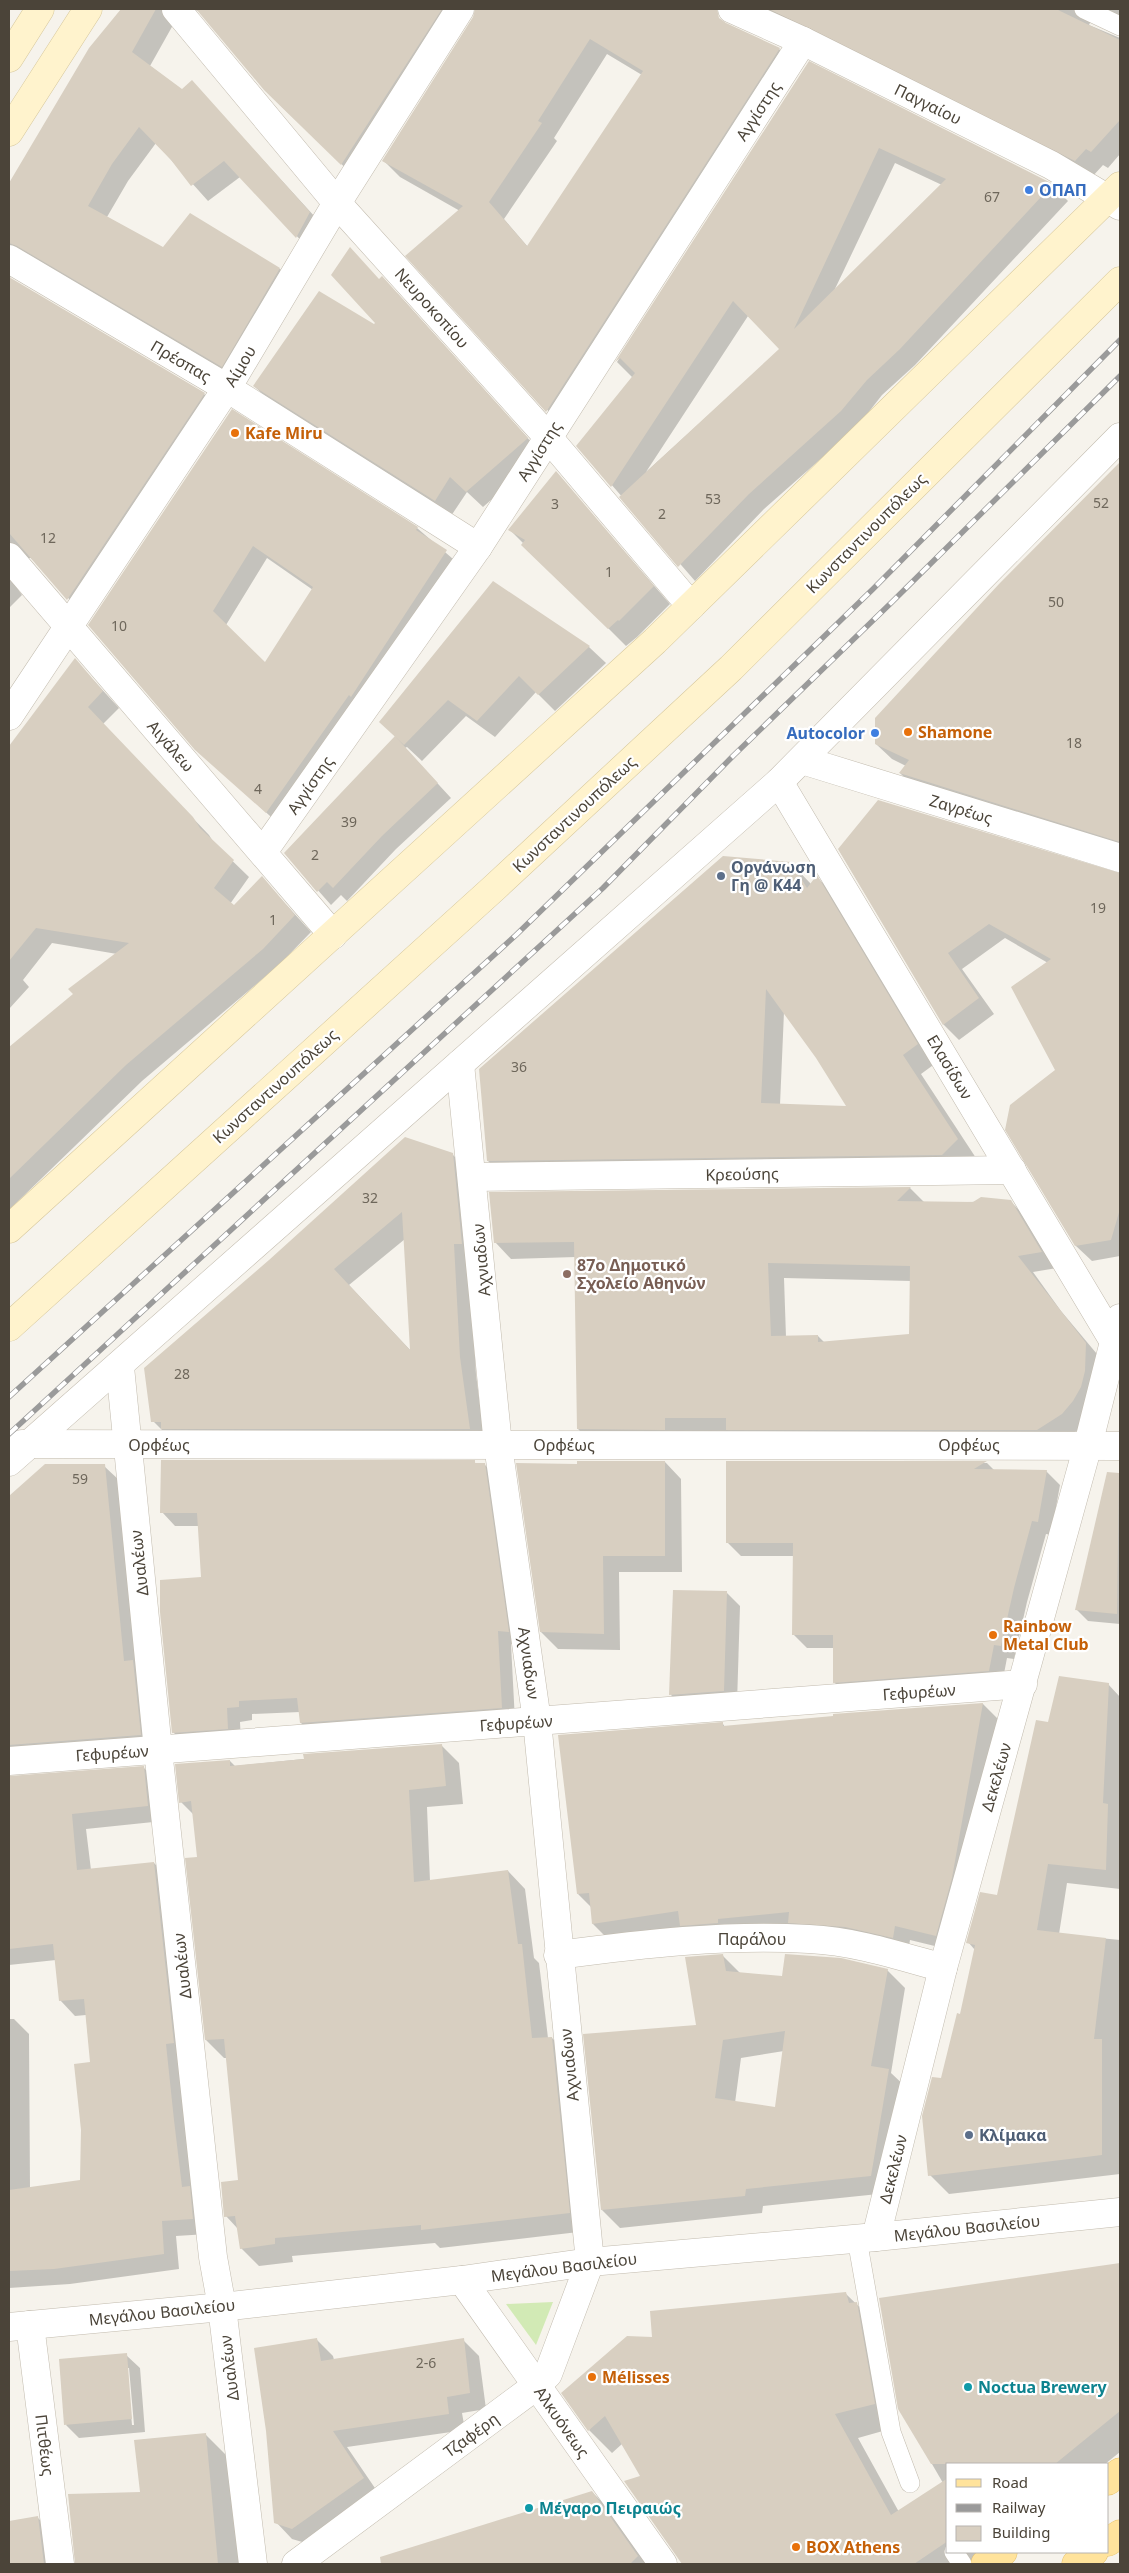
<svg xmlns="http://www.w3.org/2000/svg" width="1129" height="2573" viewBox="0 0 1129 2573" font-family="'Noto Sans',sans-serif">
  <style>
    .green { fill: #d2eab5 }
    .shadow { fill: #0003; fill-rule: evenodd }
    .building { fill: #d8cfc1; fill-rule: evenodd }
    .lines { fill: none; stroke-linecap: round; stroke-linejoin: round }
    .lane-casing { stroke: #c2bbae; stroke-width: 20 }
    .street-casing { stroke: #c2bbae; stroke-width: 29 }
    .secondary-casing { stroke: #d6c79b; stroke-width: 29 }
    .primary-casing { stroke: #e6c16a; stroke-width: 29 }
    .lane { stroke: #fff; stroke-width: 19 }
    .street { stroke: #fff; stroke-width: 28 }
    .secondary { stroke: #fff3cd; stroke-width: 28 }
    .primary { stroke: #ffe39c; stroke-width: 28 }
    .rail-casing { stroke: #9a9a9a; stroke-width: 5.5 }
    .rail { stroke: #fff; stroke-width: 4; stroke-dasharray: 11; stroke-linecap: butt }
    .shop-dot { fill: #3f7fe0; stroke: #fff; stroke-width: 2 }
    .food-dot { fill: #e8710a; stroke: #fff; stroke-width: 2 }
    .service-dot { fill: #5c6f8a; stroke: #fff; stroke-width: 2 }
    .education-dot { fill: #8d6e63; stroke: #fff; stroke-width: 2 }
    .culture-dot { fill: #0f9aa8; stroke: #fff; stroke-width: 2 }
    .labels { text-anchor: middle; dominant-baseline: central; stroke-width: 4.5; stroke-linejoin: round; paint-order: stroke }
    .number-label { font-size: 14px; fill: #6e675b }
    .street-label { font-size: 16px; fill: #4b4439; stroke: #fff }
    .shop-label { font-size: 16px; font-weight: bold; fill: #366cbe; stroke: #fff; text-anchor: start }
    .food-label { font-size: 16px; font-weight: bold; fill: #c56008; stroke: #fff; text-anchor: start }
    .service-label { font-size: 16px; font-weight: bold; fill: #4e5e75; stroke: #fff; text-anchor: start }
    .education-label { font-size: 16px; font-weight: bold; fill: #785e54; stroke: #fff; text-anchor: start }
    .culture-label { font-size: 16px; font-weight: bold; fill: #0d838f; stroke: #fff; text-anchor: start }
  </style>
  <rect width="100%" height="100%" fill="#f6f3ec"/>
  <path class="green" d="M553 2302 536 2345 506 2304Z"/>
  <g class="shadow">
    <path d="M122 9H182L150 66 182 90 192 82 326 229 313 253 240 177 208 201 156 143 128 181 107 217 164 249 280 269 296 285 238 382 12 267 10 279 204 394 220 410 84 615 31 558H24L10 578 22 595 9 608V186L90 49Z"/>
    <path d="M191 9H670L739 40 779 49 796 65 563 427 407 256 460 211 400 177 384 161 474 18 477 9 469 11 358 180 282 107 199 11ZM607 54 642 75 528 247 504 219 557 141 554 138Z"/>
    <path d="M764 9H1120V23L1093 16 1089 25 1120 38V154L1108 168 1103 165 1092 177Z"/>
    <path d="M809 63 1052 185 1068 201 915 365 882 395 857 427 764 509 695 581 578 446 633 378 617 362ZM895 163 942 185 834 291ZM748 316 781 349 646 472Z"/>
    <path d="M379 280 398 294 543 455 483 507 467 492 451 516 270 401 254 386 374 326 376 323Z"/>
    <path d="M232 411 417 528 460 565 280 825 196 749ZM267 558 313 590 265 664 226 625Z"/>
    <path d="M1120 463V851L915 788 900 773 906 766 892 759 876 744 1000 585Z"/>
    <path d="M556 473 670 604 637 637 626 646 510 530Z"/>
    <path d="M493 583 589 647 606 663 555 711 536 692 495 737 466 716 422 761 407 747 405 748 451 798 396 849 347 901 341 895 331 905 285 853 396 737Z"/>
    <path d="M75 660 119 708 103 724 209 835 214 843 249 877 230 904 234 907 262 878 311 932 279 965 142 1081 9 1210V1048L75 994 117 954 52 943 23 980 29 987 9 1009V748Z"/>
    <path d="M839 850 1120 874V1256L1092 1261 1076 1246 1048 963 1005 938 962 969 994 1014 959 1040 944 1025Z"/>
    <path d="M791 863 811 884 817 877 835 896 936 1063 921 1074 976 1158 507 1179 488 1161ZM784 1012 817 1057 848 1108 780 1105Z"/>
    <path d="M453 1155 469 1171V1259L476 1374 485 1445 169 1437 153 1421ZM405 1239 412 1352 349 1285Z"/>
    <path d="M910 1188 925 1203 1010 1201 1027 1218 1057 1268 1033 1272 1061 1311 1102 1360 1078 1430 1053 1446 594 1445 578 1429 576 1257 511 1259 495 1242 490 1194ZM784 1278 911 1281 910 1335 825 1343 818 1336 786 1337Z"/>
    <path d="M474 1462 477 1464H484L498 1478 521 1645 511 1644 515 1721 314 1736 301 1723 300 1712 252 1714V1720L240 1722 241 1742 187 1746 173 1732 203 1579 199 1526H175L162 1512Z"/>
    <path d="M665 1462 681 1479 682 1572H619L620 1650 558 1649 541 1632 578 1465Z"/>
    <path d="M727 1462 987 1463 995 1471H1046L1060 1485 1051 1535 1046 1534 1027 1602 1014 1659 1007 1658 1002 1684 848 1696 834 1682 835 1648H807L793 1634 794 1556H741L727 1542Z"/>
    <path d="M45 1465 104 1466 120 1481 156 1750 10 1769 9 1776V1497Z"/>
    <path d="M1119 1475 1120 1476V1624L1088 1621 1077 1610Z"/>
    <path d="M727 1593 740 1606 737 1704 684 1708 671 1695Z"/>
    <path d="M1108 1684 1120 1697V1889L1067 1883 1059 1934 1120 1940V2174L949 2194 930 2175 942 2080 961 2015 975 1950 968 1942 998 1897 1049 1724Z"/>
    <path d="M983 1704 998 1719 951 1950 910 1940 908 1952 608 1939 593 1924 591 1907 578 1894 723 1724 725 1727 834 1717V1715Z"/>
    <path d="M441 1745 459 1763 463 1804 427 1807 430 1881 508 1871 525 1889 534 1958 539 1963 548 2038H552L570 2056 587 2231 440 2248 435 2243 292 2256 293 2262 259 2266 241 2248 238 2229 226 2216 239 2181 227 2058H224L206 2040 198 1858 194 1815 181 1802 230 1761 235 1766Z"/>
    <path d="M144 1768 159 1783 163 1821 86 1829 91 1870 154 1863 169 1878 208 2234 176 2236 179 2269 70 2284 9 2288V2019H14L29 2034 30 2188 82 2181 91 2063 86 2015 75 2016 60 2000 56 1960 9 1965V1778Z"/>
    <path d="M723 1956 740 1973 784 1977 887 1970 905 1988 891 2073 907 2088 888 2193 763 2206 762 2213 620 2228 602 2210 697 2026ZM784 2051 776 2109 735 2103 741 2058Z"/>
    <path d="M1120 2264V2452L1105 2464H948V2552H987L969 2564H684L678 2557 642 2477 622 2444 612 2453 589 2430 654 2338 845 2293 879 2326 897 2427 858 2438 899 2512 943 2483 900 2409 880 2299Z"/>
    <path d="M317 2340 333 2356 334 2360 463 2340 479 2356 486 2409 462 2413 465 2430 347 2447 379 2494 309 2544 292 2539 276 2522Z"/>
    <path d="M126 2355 140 2368 145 2432 79 2438 66 2425ZM127 2368H129L134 2425H132Z"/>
    <path d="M206 2435 229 2458 239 2564H77L141 2493Z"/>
    <path d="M592 2492 628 2528 653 2564H397L422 2545Z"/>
    <path d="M38 2518 61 2541 64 2564H9V2522Z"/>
  </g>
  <g class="building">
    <path d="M121 9H156L132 52 182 89 192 80 310 212 296 238 224 161 191 186 171 160 139 127 112 164 88 206 163 247 190 213 280 268 222 367 17 246 9 243V183L89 48Z"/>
    <path d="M196 9H442L341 165 264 90Z"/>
    <path d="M475 9H717L719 18 726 23 780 48 546 412 405 256 463 206 382 161 473 17ZM590 39 643 71 527 246 489 202 542 123 538 121Z"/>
    <path d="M769 9H1056L1120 40V120L1091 152 1086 149 1075 161Z"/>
    <path d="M809 61 1053 184 900 349 867 380 841 411 749 494 678 567 619 497 779 349 733 301 611 487 576 446 635 373 620 358 615 362ZM879 148 946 179 794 329Z"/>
    <path d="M350 247 379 279 382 276 528 438 466 492 450 477 435 501 253 386 319 291 374 324 375 323 331 275Z"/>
    <path d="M9 277 205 393 67 600 9 533Z"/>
    <path d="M232 409 418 527 416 530 447 550 351 697 349 695 266 813 195 750 88 625ZM253 546 313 587 265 662 213 611Z"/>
    <path d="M1120 462V842L899 773 909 760 875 744V718L999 584Z"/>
    <path d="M556 471 654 586 619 621 618 620 608 629 521 545 525 540 508 530Z"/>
    <path d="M493 581 590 646 538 695 519 676 477 721 448 700 404 745 379 722Z"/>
    <path d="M75 658 103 691 88 707 193 817 200 828 234 860 214 888 234 905 262 876 295 915 263 949 126 1065 9 1179V1047L73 994 68 989 129 943 36 928 9 961V746Z"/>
    <path d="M395 736 438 783 382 836 333 888 327 882 317 892 284 853Z"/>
    <path d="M878 800 1120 873V1209L1111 1240 1075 1246 1005 1130 1010 1105 1055 1070 1011 987 1051 959 989 924 948 953 979 998 943 1025 838 849Z"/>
    <path d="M723 856 791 862 807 888 817 875 918 1044 903 1055 958 1139 942 1155 487 1161 479 1069ZM766 989 816 1058 846 1106 761 1103Z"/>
    <path d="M405 1137 453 1153 462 1244H454L460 1357 470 1429H161V1422H151L144 1368 269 1260ZM402 1212 410 1350 334 1269Z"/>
    <path d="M911 1187 897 1201 973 1202 981 1197 1011 1200 1042 1252 1018 1256 1086 1343 1085 1371 1081 1387 1073 1401 1062 1414 1037 1430H726V1418H665V1430L577 1429 574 1242 494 1243 489 1192ZM768 1263 910 1266 909 1334 818 1342V1335L771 1336Z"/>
    <path d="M161 1460H475V1463H485L509 1632 498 1631 502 1708 300 1723 297 1698 239 1701V1707L227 1708 228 1729 172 1733 160 1612V1580L201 1577 197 1513H160Z"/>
    <path d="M577 1461H665V1556H603L604 1634 540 1632 516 1463 577 1464Z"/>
    <path d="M726 1461H987L974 1469 1047 1470 1038 1522 1032 1521 1014 1588 1001 1646 994 1645 989 1671 833 1683V1635H792L793 1543H726Z"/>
    <path d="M45 1464H105L124 1661 133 1660 141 1735 9 1745V1496Z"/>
    <path d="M1107 1472 1119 1473 1117 1614 1075 1610Z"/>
    <path d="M673 1590 727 1591 724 1691 669 1695Z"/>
    <path d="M1059 1676 1109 1683 1103 1803 1108 1804 1106 1870 1048 1864 1037 1930 1106 1938 1094 2039H1102V2155L928 2176 922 2116 932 2077 941 2078 957 2013 960 2014 975 1945 966 1943 980 1892 997 1895 1036 1720 1048 1722Z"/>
    <path d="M983 1703 952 1878 936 1936 895 1926 893 1938 845 1927 788 1923 789 1912 718 1919V1923L680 1926 678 1911 592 1924 589 1893 577 1894 558 1735 723 1722V1726L833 1716V1714Z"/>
    <path d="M442 1744 446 1786 409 1790 414 1882 508 1870 518 1944H522L532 2038 552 2037 570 2213 421 2230V2225L275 2238V2244L240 2249 235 2216 224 2217 221 2182 238 2180 224 2039 205 2040 185 1858 197 1857 191 1801 179 1803 175 1764 230 1760V1766L304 1759 303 1754Z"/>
    <path d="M144 1766 148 1806 72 1814 77 1870 154 1862 174 2043 166 2044 174 2120 182 2187 190 2186 193 2219 162 2221 164 2254 54 2269 9 2271V2190L80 2180 81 2130 74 2064 90 2062 84 1999 59 2001 53 1944 9 1949V1776Z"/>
    <path d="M723 1954 726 1971 782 1976 785 1954 841 1958 888 1969 871 2066 889 2069 871 2176 746 2189 745 2196 601 2210 583 2034 696 2025 685 1957ZM785 2031 775 2107 715 2098 723 2040Z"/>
    <path d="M1120 2263V2411L1055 2464H931L898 2409 879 2298Z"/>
    <path d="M846 2292 849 2303 857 2302 875 2404 835 2414 891 2515 948 2478V2541L914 2564H682L624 2481 640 2476 605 2416 588 2431 561 2393 627 2336 652 2337 650 2311Z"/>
    <path d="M317 2338 321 2361 464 2338 470 2393 447 2397 449 2414 333 2431 364 2478 292 2529 274 2523 266 2431 254 2348Z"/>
    <path d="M127 2353 132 2419 64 2425 59 2359Z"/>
    <path d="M206 2433 218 2564H75L68 2494 140 2492 134 2440Z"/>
    <path d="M592 2491 638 2556 630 2564H381L380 2557Z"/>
    <path d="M38 2516 44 2564H9V2521Z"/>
  </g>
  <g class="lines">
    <g class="lane-casing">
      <g id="lane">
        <path d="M1084 9 1120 26"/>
        <path d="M857 2239 891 2432 910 2483"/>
        <path d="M954 2552 962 2564"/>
      </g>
    </g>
    <g class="street-casing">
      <g id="street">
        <path d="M176 9 337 203 547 436 691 606"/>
        <path d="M732 9 803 41 1051 165 1120 206"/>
        <path d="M9 259 227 388 478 547"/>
        <path d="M9 557 333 935"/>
        <path d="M9 716 227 388 337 203 460 9"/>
        <path d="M802 760 1120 858"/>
        <path d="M779 782 1119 1350"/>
        <path d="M263 852 478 547 803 41"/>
        <path d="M473 1177 1012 1170"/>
        <path d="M120 1367 158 1750 213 2257 222 2307 253 2564"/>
        <path d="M22 1444 1120 1446"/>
        <path d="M9 1462 779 782 1120 437"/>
        <path d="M9 1761 1023 1684"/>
        <path d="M558 1955C642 1944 725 1934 809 1939 855 1941 900 1956 943 1968"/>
        <path d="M876 2237 943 1968 1088 1445 1120 1318"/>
        <path d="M462 2280 663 2564"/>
        <path d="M30 2325 60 2564"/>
        <path d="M9 2327 222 2307 462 2280 590 2262 876 2237 1120 2212"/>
        <path d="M296 2564 536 2386 548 2374 590 2262 537 1721 498 1445 460 1064"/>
      </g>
    </g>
    <g class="secondary-casing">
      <g id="secondary">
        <path d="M9 58 40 9"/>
        <path d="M9 132 88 9"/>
        <path d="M9 1229 655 641 1120 186"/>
        <path d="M9 1327 494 888 731 668 1120 281"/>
      </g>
    </g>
    <g class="primary-casing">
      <g id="primary">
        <path d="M1108 2481 1120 2472"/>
        <path d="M1108 2542 1120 2534"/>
        <path d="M985 2564 1003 2552"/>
        <path d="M1076 2564 1094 2552"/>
      </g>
    </g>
    <use href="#lane" class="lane"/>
    <use href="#street" class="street"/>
    <use href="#secondary" class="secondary"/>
    <use href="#primary" class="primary"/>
    <g class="rail-casing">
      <g id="rail">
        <path d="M9 1397 516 935 873 589 1120 340"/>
        <path d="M9 1434 603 888 733 756 892 602 1120 376"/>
      </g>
    </g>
    <use href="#rail" class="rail"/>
  </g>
  <g class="shop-dot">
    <circle cx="1029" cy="190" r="5"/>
    <circle cx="875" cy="733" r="5"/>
  </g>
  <g class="food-dot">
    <circle cx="235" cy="433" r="5"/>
    <circle cx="908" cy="732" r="5"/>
    <circle cx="993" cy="1635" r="5"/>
    <circle cx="592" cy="2377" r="5"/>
    <circle cx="796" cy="2547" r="5"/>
  </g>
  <g class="service-dot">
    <circle cx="721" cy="876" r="5"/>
    <circle cx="969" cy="2135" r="5"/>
  </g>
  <circle class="education-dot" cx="567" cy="1274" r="5"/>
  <g class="culture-dot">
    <circle cx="968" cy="2387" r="5"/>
    <circle cx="529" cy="2508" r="5"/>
  </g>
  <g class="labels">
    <g class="number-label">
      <text x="992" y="196">67</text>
      <text x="713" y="498">53</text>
      <text x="1101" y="502">52</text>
      <text x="555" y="503">3</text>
      <text x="662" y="513">2</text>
      <text x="48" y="537">12</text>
      <text x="609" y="571">1</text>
      <text x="1056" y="601">50</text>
      <text x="119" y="625">10</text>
      <text x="1074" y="742">18</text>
      <text x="258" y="788">4</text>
      <text x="349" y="821">39</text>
      <text x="315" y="854">2</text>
      <text x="1098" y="907">19</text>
      <text x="273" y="919">1</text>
      <text x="519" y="1066">36</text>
      <text x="370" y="1197">32</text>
      <text x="182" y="1373">28</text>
      <text x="80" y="1478">59</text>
      <text x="426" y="2362">2-6</text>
    </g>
    <g class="street-label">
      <text transform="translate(928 104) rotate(26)">Παγγαίου</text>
      <text transform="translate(758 111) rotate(-57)">Αγγίστης</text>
      <text transform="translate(432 308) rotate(48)">Νευροκοπίου</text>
      <text transform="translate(181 361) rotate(30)">Πρέσπας</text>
      <text transform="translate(240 366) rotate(-59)">Αίμου</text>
      <text transform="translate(539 451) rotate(-58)">Αγγίστης</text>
      <text transform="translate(866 533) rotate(-45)">Κωνσταντινουπόλεως</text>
      <text transform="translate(171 746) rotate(49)">Αιγάλεω</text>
      <text transform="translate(310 785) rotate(-55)">Αγγίστης</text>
      <text transform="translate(961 809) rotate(17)">Ζαγρέως</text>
      <text transform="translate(574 814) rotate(-43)">Κωνσταντινουπόλεως</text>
      <text transform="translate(950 1067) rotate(59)">Ελασίδων</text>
      <text transform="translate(275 1086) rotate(-42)">Κωνσταντινουπόλεως</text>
      <text transform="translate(742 1174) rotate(-1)">Κρεούσης</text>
      <text transform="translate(481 1260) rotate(-95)">Αχνιαδων</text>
      <text x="159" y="1445">Ορφέως</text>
      <text x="564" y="1445">Ορφέως</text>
      <text x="969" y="1445">Ορφέως</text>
      <text transform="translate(139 1563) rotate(-96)">Δυαλέων</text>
      <text transform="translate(529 1663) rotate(82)">Αχνιαδων</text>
      <text transform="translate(919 1692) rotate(-4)">Γεφυρέων</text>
      <text transform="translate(516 1723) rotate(-4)">Γεφυρέων</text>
      <text transform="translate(112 1753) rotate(-4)">Γεφυρέων</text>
      <text transform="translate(996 1777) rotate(-74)">Δεκελέων</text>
      <text x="752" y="1939">Παράλου</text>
      <text transform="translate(182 1966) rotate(-96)">Δυαλέων</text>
      <text transform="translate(569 2065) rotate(-96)">Αχνιαδων</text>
      <text transform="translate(893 2169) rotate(-76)">Δεκελέων</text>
      <text transform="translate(967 2228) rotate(-6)">Μεγάλου Βασιλείου</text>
      <text transform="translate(564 2267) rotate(-7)">Μεγάλου Βασιλείου</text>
      <text transform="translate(162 2312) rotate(-6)">Μεγάλου Βασιλείου</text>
      <text transform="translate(229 2368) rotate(-97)">Δυαλέων</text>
      <text transform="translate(562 2422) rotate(55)">Αλκυόνεως</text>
      <text transform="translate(471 2435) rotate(-36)">Τζαφέρη</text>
      <text transform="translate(45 2445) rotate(83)">Πιτθέως</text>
    </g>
    <g class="shop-label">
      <text x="1039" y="190">ΟΠΑΠ</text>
      <text x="865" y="733" text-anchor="end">Autocolor</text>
    </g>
    <g class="food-label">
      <text x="245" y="433">Kafe Miru</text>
      <text x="918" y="732">Shamone</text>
      <text x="1003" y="1626">Rainbow<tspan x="1003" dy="18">Metal Club</tspan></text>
      <text x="602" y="2377">Mélisses</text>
      <text x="806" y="2547">BOX Athens</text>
    </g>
    <g class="service-label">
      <text x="731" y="867">Οργάνωση<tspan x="731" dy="18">Γη @ Κ44</tspan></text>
      <text x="979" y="2135">Κλίμακα</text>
    </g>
    <g class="education-label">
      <text x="577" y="1265">87ο Δημοτικό<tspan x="577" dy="18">Σχολείο Αθηνών</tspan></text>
    </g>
    <g class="culture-label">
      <text x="978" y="2387">Noctua Brewery</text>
      <text x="539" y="2508">Μέγαρο Πειραιώς</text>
    </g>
  </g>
  <rect width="1129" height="2573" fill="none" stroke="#4b4439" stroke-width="20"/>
  <rect x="946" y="2463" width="162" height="90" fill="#ffffff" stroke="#b7b4b0"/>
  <rect x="956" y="2479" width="25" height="8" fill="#ffe39c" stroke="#b7b4b0"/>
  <text x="992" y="2488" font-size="15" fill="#4b4439">Road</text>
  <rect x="956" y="2504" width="25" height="8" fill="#9a9a9a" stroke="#b7b4b0"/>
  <text x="992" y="2513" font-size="15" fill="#4b4439">Railway</text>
  <rect x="956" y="2526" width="25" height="15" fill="#d8cfc1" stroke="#b7b4b0"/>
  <text x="992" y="2538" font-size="15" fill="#4b4439">Building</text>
</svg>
